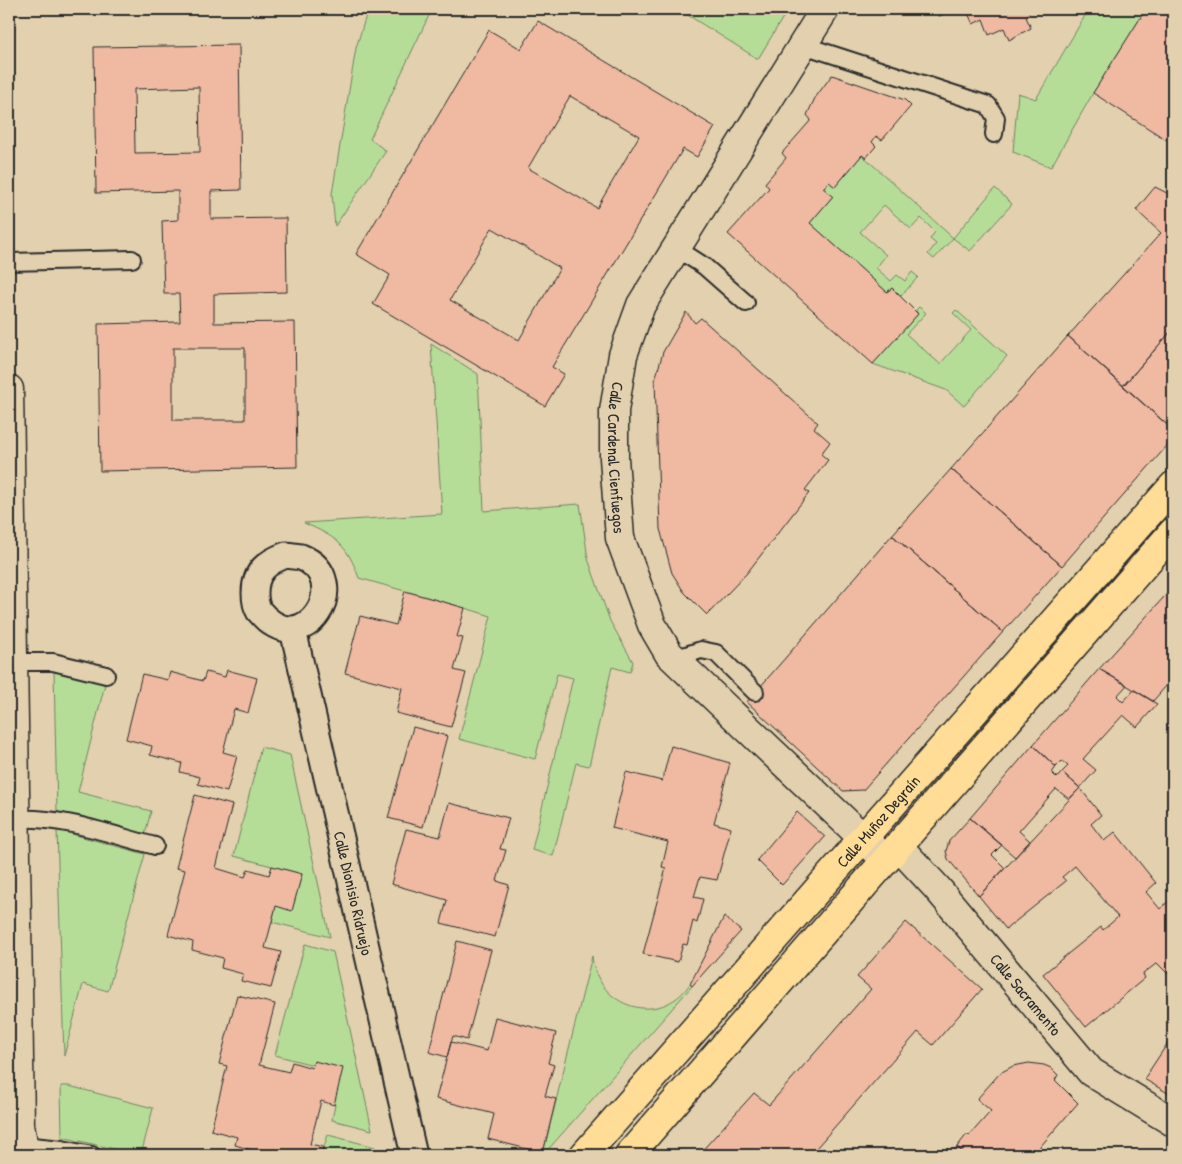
<svg xmlns="http://www.w3.org/2000/svg" width="1182" height="1164" viewBox="0 0 1182 1164" font-family="'Patrick Hand',sans-serif">
  <style>
    .green { fill: #b6dd98; stroke: #708462 }
    .building { fill: #efb9a2; stroke: #2b2b2b; fill-rule: evenodd }
    .lines { fill: none; stroke-linecap: round; stroke-linejoin: round }
    .service-casing { stroke: #2b2b2b; stroke-width: 20 }
    .pedestrian-casing { stroke: #2b2b2b; stroke-width: 29 }
    .minor-casing { stroke: #2b2b2b; stroke-width: 31 }
    .trunk-casing { stroke: #2b2b2b; stroke-width: 31 }
    .service { stroke: #e2d0ae; stroke-width: 16 }
    .pedestrian { stroke: #e2d0ae; stroke-width: 25 }
    .minor { stroke: #e2d0ae; stroke-width: 28 }
    .trunk { stroke: #ffdd96; stroke-width: 28 }
    .labels { text-anchor: middle; dominant-baseline: central; stroke-width: 5; stroke-linejoin: round; paint-order: stroke }
    .street-label { font-size: 16px; fill: #2b2b2b; stroke: #e2d0ae }
  </style>
  <rect width="100%" height="100%" fill="#e2d0ae"/>
  <filter id="ink" filterUnits="userSpaceOnUse"><feTurbulence type="fractalNoise" baseFrequency=".02" numOctaves="2"/><feDisplacementMap in="SourceGraphic" scale="10" xChannelSelector="R" yChannelSelector="G"/><feConvolveMatrix kernelMatrix="1 2 1 2 8 2 1 2 1" color-interpolation-filters="sRGB"/></filter>
  <g filter="url(#ink)">
    <path class="green" d="M368 9H432L370 139 386 151 335 226 332 194 356 48Z
      M678 9H788L758 59Z
      M1089 9H1146L1093 93 1051 167 1013 152 1018 93 1036 99Z
      M862 155 953 238 995 188 1012 204 970 251 953 238 934 259 928 254 936 244 930 239 935 232 921 218 911 229 884 205 860 232 886 255 876 268 891 281 897 275 905 281 912 272 918 277 901 296 892 288 887 292 810 223 833 196 823 188 829 182 835 187Z
      M919 307 926 313 906 334 940 364 971 330 953 313 956 310 1007 356 964 406 946 390 873 364 918 314 916 310Z
      M431 344 478 374 484 511 580 504 588 559 610 621 633 662 630 672 612 667 589 766 576 763 553 856 532 850 573 678 557 674 535 759 459 739 491 616 465 608 359 578C347 544 336 537 304 523L442 514Z
      M54 670 105 684 78 792 151 811 145 834 57 812Z
      M261 747 290 755 330 937 272 922 276 906 292 910 302 874 234 856Z
      M57 830 145 854 108 991 83 984 64 1056Z
      M305 944 333 952 372 1130 332 1120 335 1105 313 1065 275 1055Z
      M592 956C597 1008 660 1028 690 984L692 986 545 1153H543Z
      M61 1086H69L153 1108 141 1155 62 1137Z
      M328 1135 375 1147 377 1155H321Z"/>
    <path class="building" d="M936 9H957L939 16Z
      M966 9H1032L1026 17 1031 28 1009 40 1004 28 989 35 983 19 973 24Z
      M1146 9H1173V144L1093 93Z
      M538 21 715 127 697 157 683 149 552 367 564 374 545 406 373 304 390 275 356 254 489 30 521 49ZM570 96 639 136 597 208 528 168ZM492 228 560 268 519 340 450 300Z
      M239 45 241 190 211 191V219L286 218 287 292 214 294V323L295 322 297 467 100 471 98 324 180 322 179 294H164L162 221 178 220V191L96 193 94 47ZM199 87 200 152 135 153 134 89ZM173 348H245V420H173Z
      M832 75 905 100 911 106 882 140 876 136 872 142 876 146 866 158 862 155 835 187 829 182 823 188 833 196 810 223 887 292 892 288 918 314 873 364 728 234 769 188 765 183 786 158 782 153 811 120 807 115 815 98Z
      M1155 187 1173 196V329L1123 386 1068 336 1161 233 1136 210Z
      M686 312 695 323 701 318 818 423 814 428 830 442 821 454 828 460 805 490 809 493 747 573 707 615 684 592 672 573 660 529 655 380 663 352Z
      M1173 329V430L1123 386Z
      M1068 336 1173 430V439L1062 566 951 469Z
      M951 469 1062 566 1003 632 892 535Z
      M892 535 1003 632 863 790 843 791 747 702Z
      M1173 587V678L1153 701 1099 669Z
      M405 591 465 608 457 637 463 638 454 670 466 673 451 727 396 713 402 688 345 673 360 616 396 625Z
      M1099 669 1127 685 1117 696 1123 702 1134 690 1157 704 1137 727 1123 715 1083 759 1096 770 1080 788 1062 772 1068 766 1062 761 1056 767 1033 745Z
      M227 670 257 678 248 713 234 709 223 752 237 756 227 792 198 784 200 777 180 772 182 763 150 755 152 746 126 739 142 674 168 680 170 672 203 681 206 672 225 677Z
      M413 727 447 736 423 827 388 818Z
      M1033 745 1056 767 1052 773 1057 778 1062 772 1080 788 1069 799 1056 789 1019 831 1030 841 1015 857 970 818Z
      M671 746 730 763 714 823 731 828 717 880 700 877 694 897 703 899 697 923 693 921 687 945 683 944 678 962 643 954 666 868 662 867 668 842 612 828 626 772 662 781Z
      M1080 788 1101 815 1091 824 1104 841 1115 832 1156 883 1146 892 1160 909 1170 900 1173 904V979L1157 963 1143 974 1145 978 1086 1027 1043 974 1101 927 1103 930 1118 917 1075 866 1062 877 1066 881 1006 929 979 896Z
      M195 795 232 805 216 868 245 877 248 869 269 875 272 866 302 874 292 911 276 906 265 948 281 952 271 988 241 981 243 974 221 968 223 958 192 950 193 942 168 935 185 870 176 868Z
      M449 803 509 818 500 849 506 850 497 881 509 885 495 937 441 923 447 900 391 884 406 829 440 837Z
      M797 812 825 837 782 885 757 860Z
      M970 818 1002 845 992 855 1005 868 979 896 948 859 946 851 949 841Z
      M724 917 741 931 692 986 690 984Z
      M906 922 982 989 933 1045 918 1032 810 1155H698L754 1093 769 1105 871 989 857 977Z
      M457 941 491 950 467 1040 453 1036 447 1057 429 1052Z
      M237 995 275 1004 259 1065 289 1072 292 1062 312 1068 314 1061 343 1068 334 1105 321 1101 310 1144 323 1147 321 1155H268L235 1145 237 1137 211 1130 227 1066 219 1064Z
      M495 1017 556 1033 548 1063 554 1065 545 1096 556 1099 543 1153 488 1139 494 1114 436 1099 451 1042 487 1051Z
      M1173 1035V1096L1144 1079Z
      M1029 1063 1044 1065 1051 1068 1058 1075 1055 1080 1078 1103 1033 1155H966L957 1147 967 1134 969 1136 991 1111 977 1099 1000 1073 1013 1066Z
      M957 1147 966 1155H949Z"/>
    <g class="lines">
      <defs>
        <path id="service" d="M803 45 988 105 996 118 994 134
          M676 248 704 266 746 303
          M9 262 132 259
          M674 659 701 650 716 653 755 692
          M12 662H53L106 675
          M15 819C62 816 109 834 155 846
          M23 1145 62 1149 92 1155"/>
        <g id="pedestrian">
          <path d="M286 555C291 556 297 556 301 557 356 579 304 666 259 611 256 606 255 598 255 593 255 571 267 562 286 555Z"/>
          <path id="s1" d="M293 630 414 1155"/>
        </g>
        <g id="minor">
          <path id="s2" d="M825 9 641 305 623 355 614 411V458L620 538 652 625 669 654 886 860"/>
          <path d="M9 389 20 1125 25 1155"/>
          <path id="s3" d="M898 846 937 888 1091 1072 1173 1122"/>
        </g>
        <g id="trunk">
          <path id="s4" d="M584 1155 1173 486"/>
          <path d="M629 1155 898 846 1173 532"/>
        </g>
      </defs>
      <use href="#service" class="service-casing"/>
      <use href="#pedestrian" class="pedestrian-casing"/>
      <use href="#minor" class="minor-casing"/>
      <use href="#trunk" class="trunk-casing"/>
      <use href="#service" class="service"/>
      <use href="#pedestrian" class="pedestrian"/>
      <use href="#minor" class="minor"/>
      <use href="#trunk" class="trunk"/>
    </g>
  </g>
  <g class="labels">
    <g class="street-label">
      <text stroke="none"><textPath href="#s2" startOffset="505">Calle Cardenal Cienfuegos</textPath></text>
      <text stroke="none"><textPath href="#s4" startOffset="445">Calle Muñoz Degraín</textPath></text>
      <text stroke="none"><textPath href="#s1" startOffset="270">Calle Dionisio Ridruejo</textPath></text>
      <text stroke="none"><textPath href="#s3" startOffset="196">Calle Sacramento</textPath></text>
    </g>
  </g>
  <rect width="1182" height="1164" fill="none" stroke="#e2d0ae" stroke-width="30"/>
  <rect x="15" y="15" width="1152" height="1134" fill="none" stroke="#2b2b2b" stroke-width="2" filter="url(#ink)"/>
</svg>
